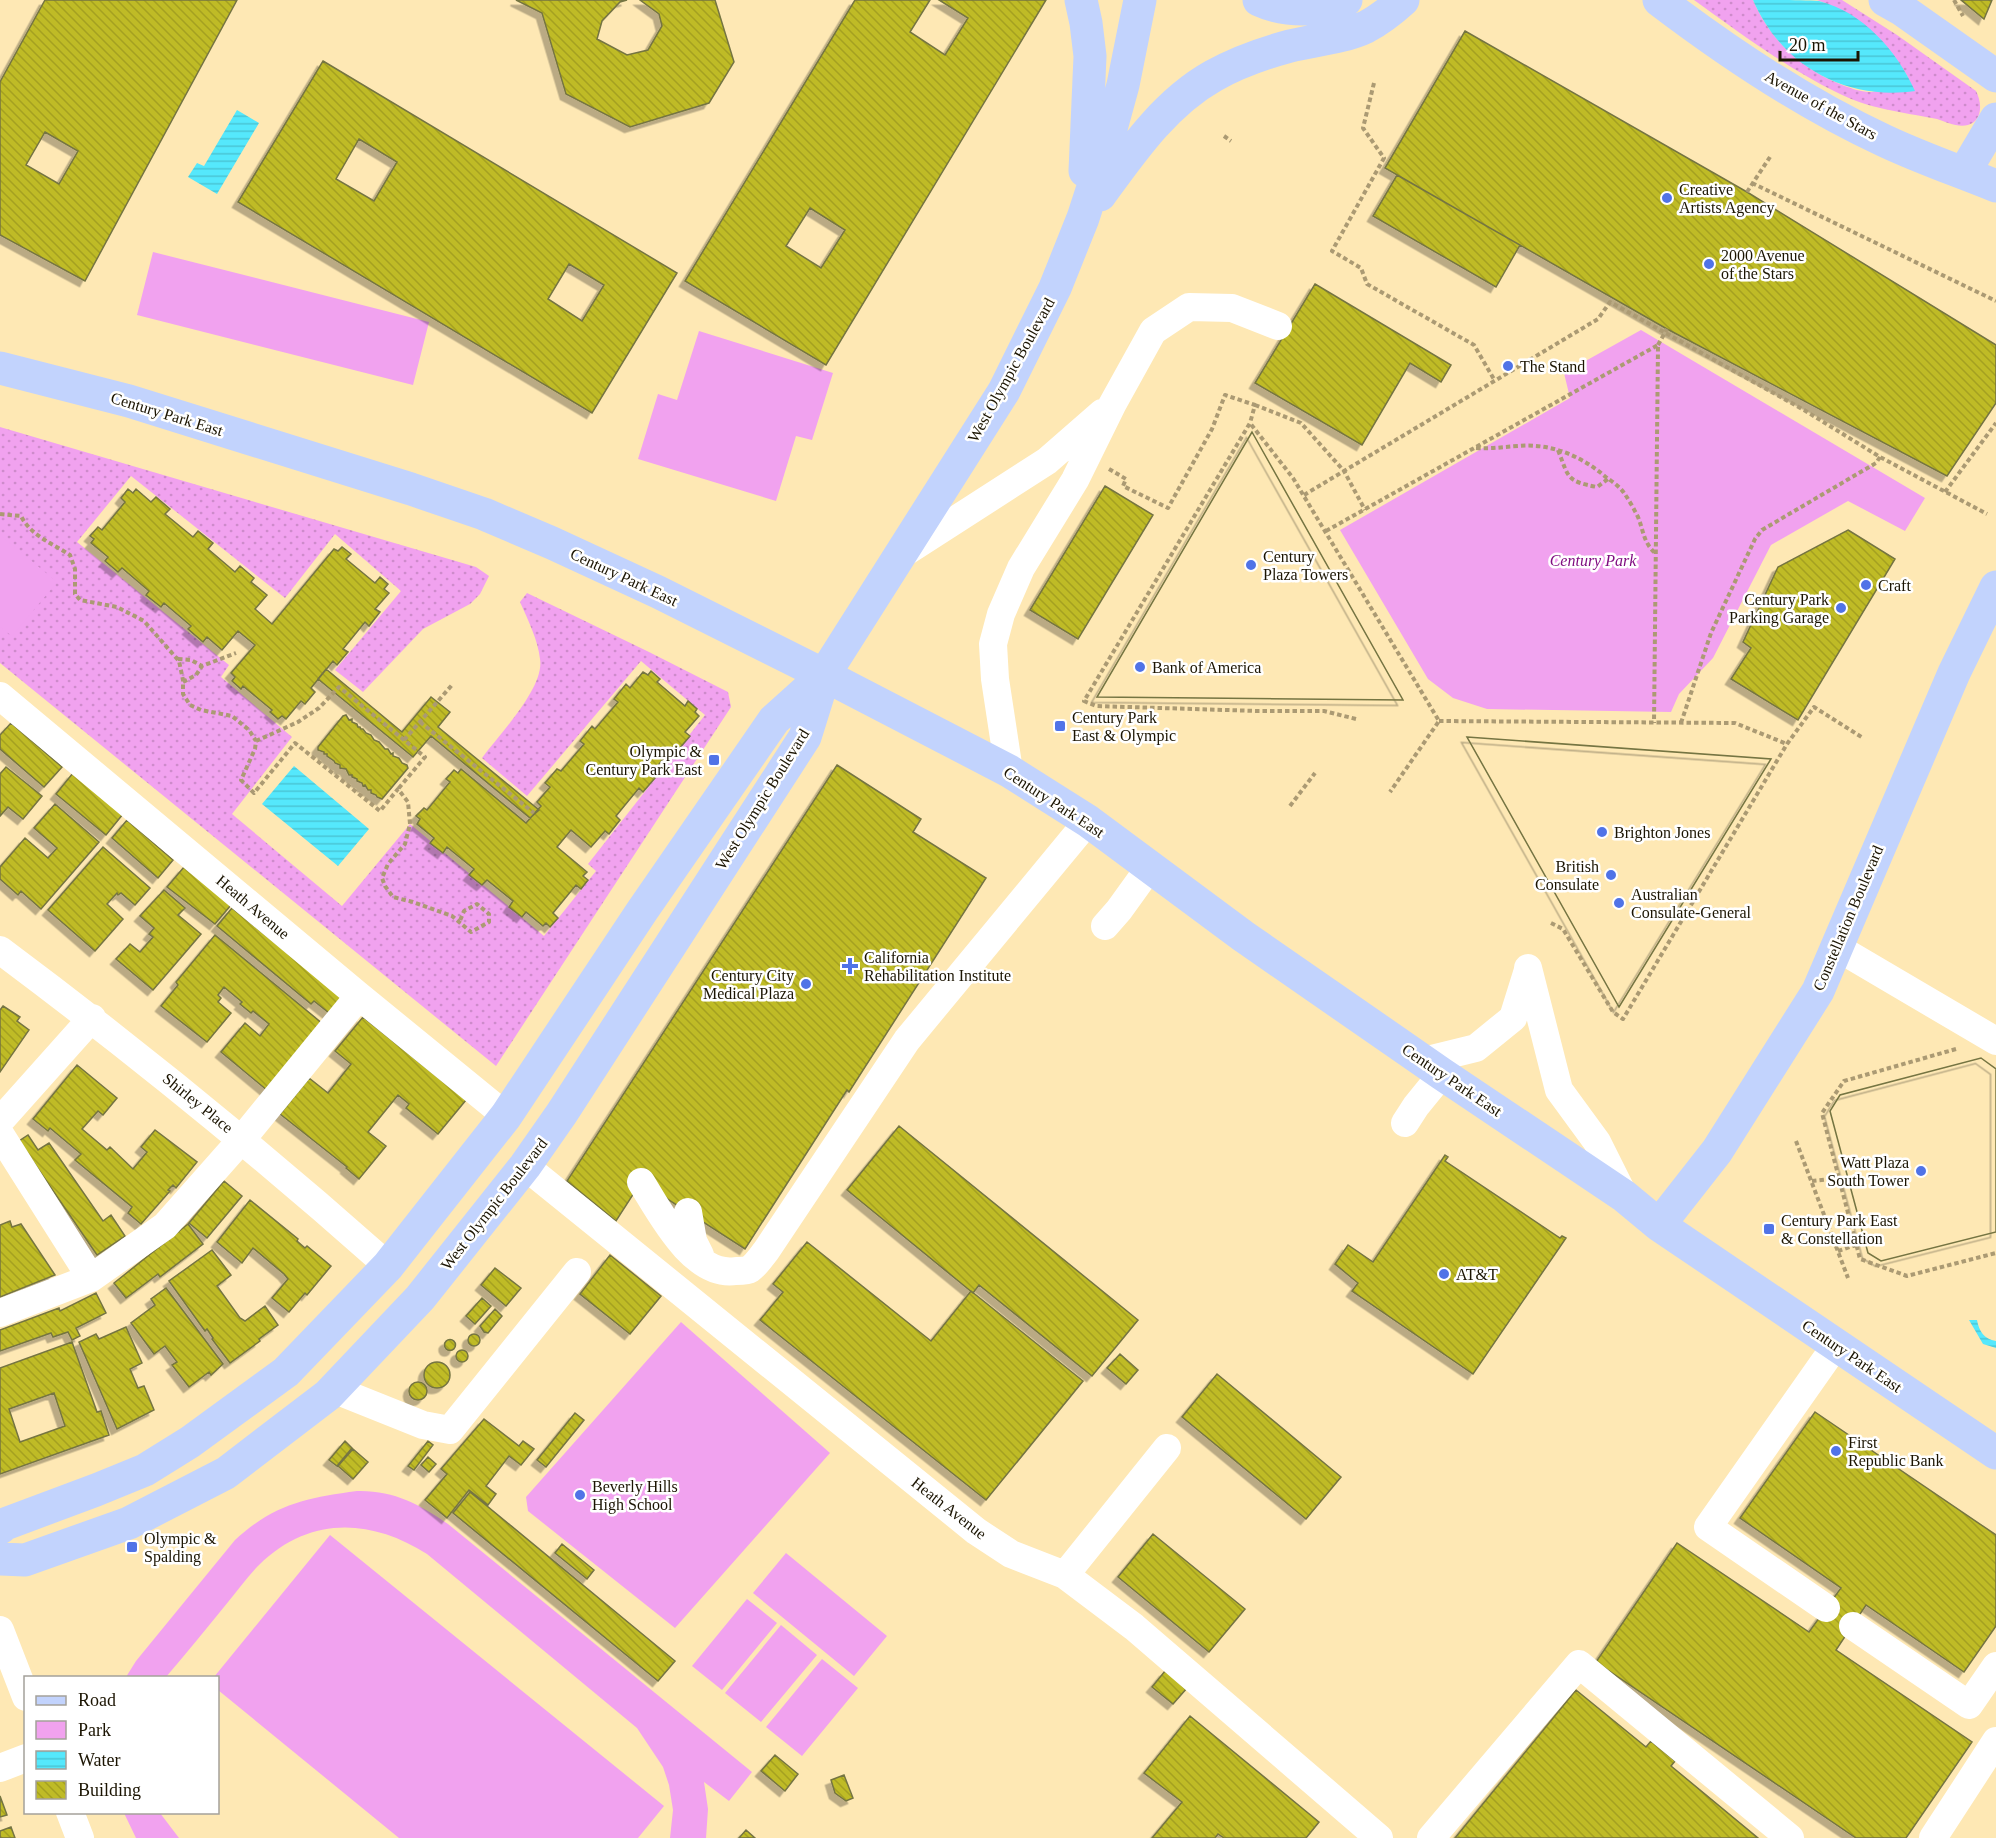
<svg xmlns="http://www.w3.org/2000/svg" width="1996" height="1838" viewBox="0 0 1996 1838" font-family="Georgia,serif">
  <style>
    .grass { fill: url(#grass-dots) }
    .park { fill: #f1a2ef }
    .water { fill: url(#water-rules) }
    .building { fill: url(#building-back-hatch); stroke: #757442; stroke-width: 1.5; fill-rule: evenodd; filter: url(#shadow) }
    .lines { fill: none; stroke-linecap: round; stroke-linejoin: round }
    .path { stroke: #ab9a73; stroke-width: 4; stroke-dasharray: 4.5 3; stroke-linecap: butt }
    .minor { stroke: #fff; stroke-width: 28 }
    .major { stroke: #c2d3fd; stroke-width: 33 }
    .poi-dot { fill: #5073e7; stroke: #fff; stroke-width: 2 }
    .labels { text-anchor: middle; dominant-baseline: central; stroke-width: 5; stroke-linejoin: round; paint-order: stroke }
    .street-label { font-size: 16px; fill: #1b1402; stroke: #fff }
    .poi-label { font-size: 16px; fill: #1b1402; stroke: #fff; text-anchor: start }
    .park-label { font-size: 16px; font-style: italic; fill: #800e81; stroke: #fff }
  </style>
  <defs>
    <pattern id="grass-dots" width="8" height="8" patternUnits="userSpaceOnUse" patternTransform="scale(1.5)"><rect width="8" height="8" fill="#f1a2ef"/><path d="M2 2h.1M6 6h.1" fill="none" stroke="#ce8bcb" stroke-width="1.8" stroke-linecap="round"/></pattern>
    <pattern id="water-rules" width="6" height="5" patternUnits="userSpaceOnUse" patternTransform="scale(1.5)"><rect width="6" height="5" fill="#55e8fc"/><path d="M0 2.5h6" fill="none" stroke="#49c6d6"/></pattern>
    <pattern id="building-back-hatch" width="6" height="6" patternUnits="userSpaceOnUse" patternTransform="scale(1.5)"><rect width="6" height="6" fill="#bfbb26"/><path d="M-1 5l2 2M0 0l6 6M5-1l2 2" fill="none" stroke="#a4a020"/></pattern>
    <filter id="shadow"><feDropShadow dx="-5.5" dy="5.5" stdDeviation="0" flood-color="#0004"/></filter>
  </defs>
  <rect width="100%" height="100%" fill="#fee8b4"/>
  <path class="grass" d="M1694 0H1753C1770 40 1802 69 1842 85 1850 88 1861 92 1869 92 1878 93 1899 81 1908 77 1885 38 1860 16 1817 0H1842L1897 35 1976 91C1982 102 1983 121 1968 125 1958 128 1946 122 1937 119 1901 112 1869 109 1836 92 1788 69 1737 31 1694 0Z
    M0 427 476 567 489 576 480 594 470 604 423 629 363 692 335 670 401 591 335 534 285 598 131 476 77 542 229 665 221 677 292 737 232 814 342 906 410 824 544 936 596 871 588 864 705 715 641 661 527 796 482 758C499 735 545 687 540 659 538 640 528 620 520 602L527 593 649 652 728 692 731 707 496 1066 0 663Z"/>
  <path class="park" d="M153 252 429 322 413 385 137 315Z
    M1641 330 1925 498 1905 531 1848 501 1771 545 1713 658 1679 694 1671 712 1487 709 1453 698 1428 679 1340 530 1570 398 1564 373Z
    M699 331 833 373 812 440 796 436 776 501 638 459 658 394 677 400Z
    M0 535 57 582 12 636 0 627Z
    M681 1322 830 1453 675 1628 528 1511 526 1497Z
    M357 1491C393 1490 419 1504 448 1524L752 1772 729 1801 704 1782 708 1809 706 1838H670L673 1810 669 1785 663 1767 637 1728 427 1554C370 1518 309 1516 259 1565 247 1577 236 1593 224 1607 205 1630 186 1654 166 1677H126L136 1661 235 1540C274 1504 306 1498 357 1491Z
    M330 1535 664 1806 638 1838H399L218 1690V1678L214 1677Z
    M786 1553 887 1636 854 1676 753 1593Z
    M747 1599 777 1623 722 1690 692 1666Z
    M781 1625 817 1655 761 1722 725 1693Z
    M822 1659 858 1688 802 1756 766 1727Z
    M124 1813H160L179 1838H136Z"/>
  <path class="water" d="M1753 0C1770 0 1804 0 1819 1 1863 12 1897 51 1915 91 1845 101 1781 65 1753 0Z
    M237 110 259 123 217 194 188 177 197 163 204 166Z
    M294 766 369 829 338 866 262 804Z
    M1969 1320H1977C1979 1331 1984 1339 1996 1341V1348L1983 1344Z"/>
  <path class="building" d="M45 0H237L85 281 0 235V82ZM45 132 78 151 59 184 26 165Z
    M516 0H627L620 2 602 21 597 39 627 55 648 50 662 26 659 14 640 0H715L734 62 709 103 630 127 566 94 542 13Z
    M855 0H930L910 32 945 55 968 18 939 0H1046L826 365 685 281ZM810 208 845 230 821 268 786 246Z
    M1961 0H1992L1984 19Z
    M1465 31 1747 192 1996 345V403L1947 476 1667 329 1385 168Z
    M323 61 677 273 592 413 238 202ZM359 139 397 162 374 201 336 179ZM569 264 604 285 582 321 548 299Z
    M1397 175 1520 245 1496 287 1373 216Z
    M1315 284 1451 365 1441 382 1410 363 1362 445 1255 383Z
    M1252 432 1403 700 1097 697Z
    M1252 432 1403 700 1097 697Z
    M1105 486 1153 515 1078 639 1030 610Z
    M128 489 133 493 136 489 151 502 156 497 170 509 165 514 193 537 198 531 213 543 208 549 235 572 240 566 254 578 251 582 267 595 255 609 272 624 334 549 338 551 342 547 351 554 346 559 375 583 380 577 388 584 384 589 389 593 375 609 380 612 369 626 365 622 343 649 348 652 337 665 333 661 311 688 315 692 305 704 301 701 286 719 282 716 278 719 270 712 272 710 243 686 241 689 232 681 235 677 231 673 255 645 238 631 222 650 207 637 203 642 188 629 191 626 164 603 161 607 146 595 149 591 122 568 118 572 105 561 108 557 91 543 94 539 90 536 98 527 102 530 125 502 121 498Z
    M1848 530 1895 559 1798 720 1731 679 1751 648 1743 642 1778 567Z
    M326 669 402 732 431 697 450 712 438 727 539 810 530 818 431 736 413 757 318 679Z
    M651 671 660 679 657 682 685 706 688 701 697 709 695 712 699 716 685 732 690 736 678 750 673 747 651 774 655 778 643 792 639 788 616 816 620 820 609 834 605 831 591 847 571 830 557 847 587 872 583 876 588 880 581 889 576 885 553 913 558 918 550 927 546 923 543 926 526 912 522 917 509 907 513 901 487 880 482 885 469 875 474 869 447 847 443 853 430 843 434 838 417 824 420 819 416 816 424 808 427 810 450 782 446 779 454 770 458 773 461 769 526 823 541 806 537 802 550 787 545 783 557 769 561 771 584 744 580 741 592 726 595 729 618 702 614 699 626 684 630 688 643 672 648 675Z
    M346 715 349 720 352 719V722L357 724 358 727H360L361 729H363L366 733 371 735 374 740 379 742 385 749H388L391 754 393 753V756L399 758 402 763 407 765 408 768 382 799 377 797 376 795 371 793V790H368L365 785 363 786 362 783 357 781V779L352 777V775H349L346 769 340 768V765L335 763 334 761 327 756V754H324V752L318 750V747L343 716Z
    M11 723 62 767 44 787 0 749V735Z
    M1467 737 1771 759 1619 1007Z
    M1467 737 1771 759 1619 1007Z
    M837 765 921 819 913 832 986 878 849 1092 847 1090 745 1249 641 1182 616 1221 567 1181Z
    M6 767 42 796 23 819 8 807 0 816V774Z
    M73 773 123 814 106 835 56 794Z
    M55 804 99 842 41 909 21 891 18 895 0 879V867L25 838 48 858 57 848 34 828Z
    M127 820 173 860 158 878 112 838Z
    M103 847 150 888 135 905 121 893 118 895 117 893 107 904 123 919 95 951 48 910Z
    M184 867 231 905 215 924 167 887Z
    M164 890 185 908 178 915 201 934 153 990 116 959 130 944 140 952 153 937 149 934 154 928 140 916Z
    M232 908 342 997 329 1013 314 1001 311 1004 217 926Z
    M215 935 323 1024 268 1091 221 1052 245 1023 260 1036 269 1024 253 1011 251 1013 240 1004 242 1002 224 987 218 995 221 998 218 1002 231 1013 207 1042 161 1006 178 985 176 982Z
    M3 1006 20 1017 17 1021 29 1030 0 1072V1010Z
    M363 1017 466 1100 438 1134 406 1108 409 1104 398 1095 368 1132 386 1146 359 1179 346 1168 347 1167 280 1114 309 1078 328 1093 351 1064 335 1051Z
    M1981 1058 1996 1069V1232L1881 1261 1868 1253 1830 1111 1840 1095Z
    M1981 1058 1996 1069V1232L1881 1261 1868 1253 1830 1111 1840 1095Z
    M77 1065 117 1098 103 1115 98 1111 82 1129 107 1150 110 1147 133 1169 147 1152 141 1147 155 1130 197 1162 176 1188 173 1185 168 1190 170 1191 141 1224 128 1213 132 1207 75 1160 81 1154 50 1128 48 1131 33 1119Z
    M899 1126 1138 1320 1092 1376 979 1285 973 1293 847 1190Z
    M28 1135 38 1150 49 1143 103 1221 111 1215 125 1236 97 1255 19 1141Z
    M1445 1155 1448 1157 1445 1161 1560 1238 1562 1236 1566 1238 1473 1374 1352 1291 1358 1283 1335 1264 1348 1245 1373 1262Z
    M224 1181 242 1196 207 1238 189 1223Z
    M250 1200 298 1239 297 1241 305 1248 307 1246 331 1266 307 1295 305 1293 289 1312 272 1298 288 1279 284 1274 253 1248 242 1263 217 1242Z
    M10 1221 12 1227 21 1224 55 1275 0 1297V1225Z
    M188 1224 203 1244 160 1277 158 1274 126 1298 114 1283Z
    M807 1242 931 1341 971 1291 1083 1381 986 1500 760 1320 783 1292 773 1284Z
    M212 1250 231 1275 217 1286 240 1318 245 1321 265 1306 278 1325 259 1339 260 1341 230 1363 212 1339 213 1338 207 1329 205 1331 169 1281Z
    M610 1255 661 1296 630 1334 580 1294Z
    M495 1268 521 1288 506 1306 481 1285Z
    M166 1288 223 1364 211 1375 209 1372 189 1387 172 1365 177 1362 165 1346 154 1354 131 1323 155 1305 151 1299Z
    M96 1293 106 1313 76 1328 80 1336 72 1340 68 1332 53 1337 51 1333 0 1351V1330L59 1308 60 1311Z
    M482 1298 491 1306 475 1324 466 1316Z
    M495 1309 502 1316 488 1333 484 1332 480 1326Z
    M126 1327 142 1363 130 1369 138 1388 144 1386 154 1410 117 1429 79 1342 96 1334 99 1339Z
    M468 1340a6 6 0 1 1 12 0a6 6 0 1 1-12 0Z
    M444.5 1345a5.5 5.5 0 1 1 11 0a5.5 5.5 0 1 1-11 0Z
    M72 1342 97 1412 101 1411 109 1435 0 1474V1368ZM54 1393 65 1426 20 1442 9 1409Z
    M456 1356a6 6 0 1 1 12 0a6 6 0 1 1-12 0Z
    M1120 1354 1138 1370 1126 1384 1107 1368Z
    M424 1375a13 13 0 1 1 26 0a13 13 0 1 1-26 0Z
    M1217 1374 1341 1477 1306 1519 1182 1417Z
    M409 1391a9 9 0 1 1 18 0a9 9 0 1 1-18 0Z
    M1815 1412 1996 1535V1626L1964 1672 1866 1605 1836 1650 1972 1742 1906 1838H1856L1596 1662 1677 1543 1809 1632 1841 1588 1740 1518Z
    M575 1413 584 1420 546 1467 537 1460Z
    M484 1419 519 1446 523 1441 534 1449 521 1465 509 1456 486 1486 496 1494 488 1505 469 1490 447 1518 425 1500 447 1474 441 1469Z
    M345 1441 352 1448 337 1466 329 1460Z
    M428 1441 433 1445 414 1470 408 1466Z
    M353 1449 368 1462 353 1479 338 1466Z
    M428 1457 436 1464 429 1472 421 1465Z
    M470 1492 675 1661 658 1681 453 1513Z
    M1153 1534 1245 1609 1209 1652 1118 1577Z
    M562 1544 594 1570 587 1579 555 1553Z
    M1165 1671 1187 1688 1173 1704 1152 1687Z
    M1576 1690 1646 1747 1651 1741 1675 1761 1671 1766 1758 1838H1455Z
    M1190 1716 1319 1822 1306 1838H1224L1218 1834 1215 1838H1152L1182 1802 1144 1773Z
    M775 1755 798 1774 785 1791 761 1771Z
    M844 1775 853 1798 846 1801 835 1793 831 1780Z
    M0 1796 7 1815 0 1817Z
    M11 1827 15 1838H0V1831Z
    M746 1830 755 1838H739Z"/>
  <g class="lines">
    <path class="path" d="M1954 0 1963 16
      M1374 83 1363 128 1384 158 1332 251 1361 268 1367 284 1474 345 1495 381
      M1224 136 1231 141
      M1752 183 1996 301
      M1747 192 1770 157
      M1658 345 1667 329
      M1255 405 1301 423 1344 471 1598 319 1610 302 1804 410 1880 457 1987 514
      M1476 448C1492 449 1502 447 1518 446 1551 443 1582 456 1607 478 1613 482 1620 487 1624 493 1629 500 1634 509 1638 517 1644 532 1643 542 1656 554
      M1558 450C1569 478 1566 481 1597 487L1608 479
      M1109 469 1126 479 1123 486 1168 508 1212 429 1225 395 1255 405 1250 423
      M1945 492 1996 423
      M1304 495 1344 471 1365 510
      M0 514 21 516C30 535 53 544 70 555L75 569V594L80 600 117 607 144 621 179 661 183 680V694L190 705 201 710 232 716 249 730 256 741 255 749 241 780 254 793 295 743 380 811 398 789 408 802 410 824 405 844 388 864 382 878 385 886 393 897 413 902 452 916 471 932 489 922V914L477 904 464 911 459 923
      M1326 531 1658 345 1654 723
      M178 659 191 660 202 666
      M183 682 196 675 202 666 236 653
      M1356 719 1324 711H1258L1096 706 1084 701 1250 423 1293 478 1439 721 1390 792
      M1439 721 1735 723 1787 744
      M420 722 534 813
      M1681 723 1711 633 1755 539 1762 530 1876 463 1880 457
      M404 740 452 685
      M256 741 298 722 319 708 339 687 425 757 398 789
      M1290 806 1315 773
      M1551 923 1563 929 1613 1012 1623 1019 1787 744 1814 707 1863 738
      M1956 1049 1844 1081 1822 1113 1860 1259 1907 1276 1996 1253
      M1796 1141 1848 1278
      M1812 1181 1839 1178
      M1838 1251 1856 1245"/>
    <path class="minor" d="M901 555 1047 461 1102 413
      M0 696 359 996 506 1116
      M1009 771 995 679 993 644 1001 614 1021 568 1075 480 1112 405 1153 331 1189 307 1232 308 1278 326
      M1105 926 1119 910 1150 867
      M1838 948 1996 1041
      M0 950C134 1050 263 1155 388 1266
      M1528 968 1559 1090 1597 1142 1624 1196
      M1423 1061 1476 1048 1513 1018 1528 970
      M0 1121 92 1018
      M1405 1123 1416 1106 1442 1074
      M0 1134 91 1278
      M525 1166 976 1531 1011 1554 1065 1575 1134 1627 1379 1838
      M641 1182C660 1212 693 1278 736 1271 740 1271 747 1271 750 1269 756 1265 762 1256 766 1251L907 1040 1088 821
      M688 1212 693 1241 700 1255
      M0 1313 91 1278 165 1226 242 1139 359 996
      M333 1389 423 1425 450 1430 577 1272
      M1065 1575 1167 1448
      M1826 1608 1708 1527 1836 1345
      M1853 1626 1969 1705 1996 1666
      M0 1630 26 1697
      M0 1768 26 1758
      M70 1812 80 1838
      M1431 1838 1579 1664 1790 1838
      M1933 1838 1996 1741"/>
    <path class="major" d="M1081 0 1086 23 1090 56 1085 171
      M1259 0C1285 12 1321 12 1346 0
      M1659 0C1730 54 1805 104 1885 141 1921 158 1959 171 1996 186
      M1885 0 1901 9 1996 76
      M1964 173 1996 119
      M1100 195C1132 151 1165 103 1213 76 1236 63 1264 53 1290 46 1314 40 1343 38 1366 27 1379 20 1392 10 1403 0
      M0 368 129 401 411 489 484 514 552 543 658 592 824 675 1009 771 1088 821 1243 936 1442 1074 1624 1196 1659 1225 1996 1453
      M1659 1225 1717 1151 1818 991 1954 673 1996 587
      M0 1528 5 1524 96 1490 145 1470 190 1442 286 1372 388 1266 506 1116 642 911 774 720 824 675 1004 391 1055 288 1083 218 1106 147 1123 85 1140 0
      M0 1559 25 1560 129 1523 226 1473 328 1395 420 1298 525 1166 562 1113 805 737 824 676"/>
  </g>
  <g class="poi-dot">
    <circle cx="1667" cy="198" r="6"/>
    <circle cx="1709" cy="264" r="6"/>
    <circle cx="1508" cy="366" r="6"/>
    <circle cx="1251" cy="565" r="6"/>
    <circle cx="1866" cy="585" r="6"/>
    <circle cx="1841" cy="608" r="6"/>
    <circle cx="1140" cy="667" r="6"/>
    <rect x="1054" y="720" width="12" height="12" rx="3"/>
    <rect x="708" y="754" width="12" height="12" rx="3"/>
    <circle cx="1602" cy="832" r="6"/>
    <circle cx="1611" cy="875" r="6"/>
    <circle cx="1619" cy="903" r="6"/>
    <path d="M847 957h6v6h6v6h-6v6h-6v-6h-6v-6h6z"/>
    <circle cx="806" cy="984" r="6"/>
    <circle cx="1921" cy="1171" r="6"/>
    <rect x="1763" y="1223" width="12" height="12" rx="3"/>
    <circle cx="1444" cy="1274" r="6"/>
    <circle cx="1836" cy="1451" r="6"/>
    <circle cx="580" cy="1495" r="6"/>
    <rect x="126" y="1541" width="12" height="12" rx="3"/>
  </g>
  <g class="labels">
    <g class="street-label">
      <text transform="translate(1821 105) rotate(29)">Avenue of the Stars</text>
      <text transform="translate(1011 370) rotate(-61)">West Olympic Boulevard</text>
      <text transform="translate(167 414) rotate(17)">Century Park East</text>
      <text transform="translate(624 577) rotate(25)">Century Park East</text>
      <text transform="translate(762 799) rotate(-58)">West Olympic Boulevard</text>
      <text transform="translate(1054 802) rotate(33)">Century Park East</text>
      <text transform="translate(253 907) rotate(40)">Heath Avenue</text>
      <text transform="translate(1848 918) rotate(-67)">Constellation Boulevard</text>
      <text transform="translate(1452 1080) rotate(34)">Century Park East</text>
      <text transform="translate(198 1103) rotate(39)">Shirley Place</text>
      <text transform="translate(494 1204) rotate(-52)">West Olympic Boulevard</text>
      <text transform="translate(1852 1356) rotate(34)">Century Park East</text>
      <text transform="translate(949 1508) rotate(38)">Heath Avenue</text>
    </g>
    <g class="poi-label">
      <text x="1679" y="189">Creative<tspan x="1679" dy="18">Artists Agency</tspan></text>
      <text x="1721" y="255">2000 Avenue<tspan x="1721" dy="18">of the Stars</tspan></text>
      <text x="1520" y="366">The Stand</text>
      <text x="1263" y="556">Century<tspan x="1263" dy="18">Plaza Towers</tspan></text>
      <text x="1878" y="585">Craft</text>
      <text x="1829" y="599" text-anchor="end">Century Park<tspan x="1829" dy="18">Parking Garage</tspan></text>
      <text x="1152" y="667">Bank of America</text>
      <text x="1072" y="717">Century Park<tspan x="1072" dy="18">East &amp; Olympic</tspan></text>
      <text x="702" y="751" text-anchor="end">Olympic &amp;<tspan x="702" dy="18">Century Park East</tspan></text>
      <text x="1614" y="832">Brighton Jones</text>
      <text x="1599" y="866" text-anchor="end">British<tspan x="1599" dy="18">Consulate</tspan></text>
      <text x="1631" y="894">Australian<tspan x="1631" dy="18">Consulate-General</tspan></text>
      <text x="864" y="957">California<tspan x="864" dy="18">Rehabilitation Institute</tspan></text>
      <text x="794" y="975" text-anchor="end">Century City<tspan x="794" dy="18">Medical Plaza</tspan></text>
      <text x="1909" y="1162" text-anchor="end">Watt Plaza<tspan x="1909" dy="18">South Tower</tspan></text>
      <text x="1781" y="1220">Century Park East<tspan x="1781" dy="18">&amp; Constellation</tspan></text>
      <text x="1456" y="1274">AT&amp;T</text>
      <text x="1848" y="1442">First<tspan x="1848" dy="18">Republic Bank</tspan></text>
      <text x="592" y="1486">Beverly Hills<tspan x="592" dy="18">High School</tspan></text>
      <text x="144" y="1538">Olympic &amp;<tspan x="144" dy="18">Spalding</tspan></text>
    </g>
    <g class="park-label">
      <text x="1593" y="560">Century Park</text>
    </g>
  </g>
  <rect x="24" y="1676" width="195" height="138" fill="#ffffff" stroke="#a4a19a" stroke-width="1.5"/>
  <rect x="36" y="1696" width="30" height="9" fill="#c2d3fd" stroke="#a4a19a" stroke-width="1.5"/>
  <text x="78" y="1706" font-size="18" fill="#1b1402">Road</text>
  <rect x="36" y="1721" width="30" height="18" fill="#f1a2ef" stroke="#a4a19a" stroke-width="1.5"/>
  <text x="78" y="1736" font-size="18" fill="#1b1402">Park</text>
  <rect x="36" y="1751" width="30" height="18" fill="url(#water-rules)" stroke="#a4a19a" stroke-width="1.5"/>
  <text x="78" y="1766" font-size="18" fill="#1b1402">Water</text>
  <rect x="36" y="1781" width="30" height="18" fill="url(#building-back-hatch)" stroke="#a4a19a" stroke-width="1.5"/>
  <text x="78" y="1796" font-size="18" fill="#1b1402">Building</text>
  <path d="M1780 51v9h78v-9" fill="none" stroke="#1b1402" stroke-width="3"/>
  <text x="1789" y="51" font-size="18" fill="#1b1402" stroke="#ffffff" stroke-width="4.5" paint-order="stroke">20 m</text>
</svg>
